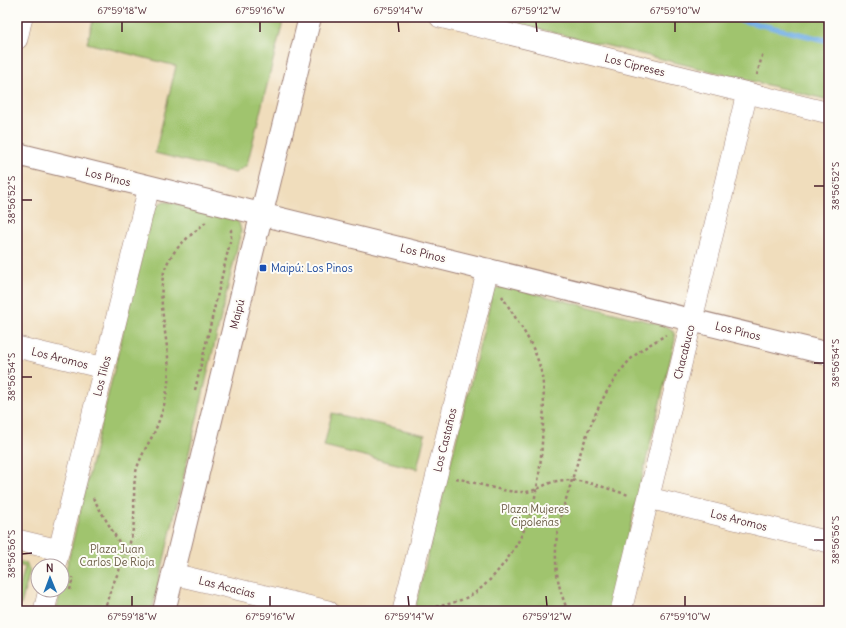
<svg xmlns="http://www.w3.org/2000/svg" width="846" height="628" viewBox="0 0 846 628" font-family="Delius,sans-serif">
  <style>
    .green { fill: #a0c46e; stroke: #75724c }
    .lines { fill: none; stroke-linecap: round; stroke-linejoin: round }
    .stream { stroke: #74b0e6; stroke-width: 5.5 }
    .minor-casing { stroke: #9d7e74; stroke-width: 22 }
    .tertiary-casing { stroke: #9d7e74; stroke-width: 24 }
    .path { stroke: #9d7e74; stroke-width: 2.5; stroke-dasharray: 3 3; stroke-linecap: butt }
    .minor { stroke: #fff; stroke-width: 21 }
    .tertiary { stroke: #fff; stroke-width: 22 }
    .ticks { fill: none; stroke: #4a1f2b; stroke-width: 1.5 }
    .transit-dot { fill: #1a4fb4; stroke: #fdfcf7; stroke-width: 1.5 }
    .labels { text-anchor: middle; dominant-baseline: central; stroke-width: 4; stroke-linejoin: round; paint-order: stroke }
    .street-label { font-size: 11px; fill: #4a1f2b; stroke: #fdfcf7 }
    .transit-label { font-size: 11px; fill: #164399; stroke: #fdfcf7; text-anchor: start }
    .park-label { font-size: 11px; fill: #685942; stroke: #fdfcf7 }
    .neatline { fill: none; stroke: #4a1f2b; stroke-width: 1.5 }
    .ticks-label { font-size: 10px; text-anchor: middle; fill: #4a1f2b }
  </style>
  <rect width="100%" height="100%" fill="#fdfcf7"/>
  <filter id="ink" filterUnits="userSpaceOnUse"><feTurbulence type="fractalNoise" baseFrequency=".025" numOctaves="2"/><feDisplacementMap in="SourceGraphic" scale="8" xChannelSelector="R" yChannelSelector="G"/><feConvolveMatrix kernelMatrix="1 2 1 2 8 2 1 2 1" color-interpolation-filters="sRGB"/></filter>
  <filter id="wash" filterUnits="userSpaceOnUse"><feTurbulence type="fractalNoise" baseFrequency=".012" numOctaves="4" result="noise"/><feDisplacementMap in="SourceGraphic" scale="16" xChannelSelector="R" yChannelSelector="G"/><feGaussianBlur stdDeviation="0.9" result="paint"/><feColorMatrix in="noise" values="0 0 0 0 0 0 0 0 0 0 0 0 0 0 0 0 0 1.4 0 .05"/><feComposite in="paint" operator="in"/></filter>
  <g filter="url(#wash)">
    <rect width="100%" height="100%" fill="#f0ddbc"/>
    <path class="green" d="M94 17H284L247 165 235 173 155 153 176 66 87 43Z
      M490 17H814L829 21V100Z
      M164 202H168L234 217 239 223 241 231 152 611H56L152 213 156 206Z
      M504 286 663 325C671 328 675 331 675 340L610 611H414L493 292 496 289Z
      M332 413 425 435 417 469 324 446Z
      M17 561 26 563 30 571 21 605 17 604V598L25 567 17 565Z"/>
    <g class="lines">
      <path class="stream" d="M728 17 829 41"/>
    </g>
  </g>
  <g filter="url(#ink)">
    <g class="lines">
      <defs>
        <path id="minor" d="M440 17 829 113
          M17 39 22 17
          M17 347 104 368
          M649 498 829 542
          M17 540 59 550
          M55 566 149 187
          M173 574 328 611
          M44 611 49 590
          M403 611 488 269
          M621 611 747 93"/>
        <path id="tertiary" d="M17 154 829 354
          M164 611 310 17"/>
      </defs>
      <use href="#minor" class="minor-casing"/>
      <use href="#tertiary" class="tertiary-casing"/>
      <path class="path" d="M757 75 763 52
        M195 390 231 238V230L229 228
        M456 478C477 483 501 492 522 492 535 493 545 483 557 481 581 477 607 489 629 495
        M93 498 126 554
        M70 590 73 577
        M424 609C441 606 458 603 473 594 484 587 493 577 501 567 532 529 539 490 542 443 543 419 546 395 541 371 535 344 516 320 502 296
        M105 611C109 584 127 561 132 534 137 513 131 489 137 468 141 456 148 444 154 433 160 419 165 405 167 390 174 352 155 308 164 272 170 250 190 236 206 222
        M568 611C559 591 555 571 556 549 556 529 563 508 569 490 582 446 598 393 631 359 641 349 654 342 666 335"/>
      <use href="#minor" class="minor"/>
      <use href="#tertiary" class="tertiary"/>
    </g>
  </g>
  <path class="ticks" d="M122 22V32M260 22V32M398 22 399 32M536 22 537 32M675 22V32M814 186H824M22 200H32M814 363H824M22 377H32M814 540H824M22 554 32 553M132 596V606M270 596V606M408 596 409 606M546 596 547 606M685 596V606"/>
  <rect class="transit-dot" x="259" y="264" width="8" height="8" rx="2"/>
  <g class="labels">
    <g class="street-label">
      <text transform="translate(635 65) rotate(14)">Los Cipreses</text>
      <text transform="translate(108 177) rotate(14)">Los Pinos</text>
      <text transform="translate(423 253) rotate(14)">Los Pinos</text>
      <text transform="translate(237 314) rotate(-76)">Maipú</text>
      <text transform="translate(738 331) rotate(14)">Los Pinos</text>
      <text transform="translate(684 352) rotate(-76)">Chacabuco</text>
      <text transform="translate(60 358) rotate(14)">Los Aromos</text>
      <text transform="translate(102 376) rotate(-76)">Los Tilos</text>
      <text transform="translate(445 440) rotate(-76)">Los Castaños</text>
      <text transform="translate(739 520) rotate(14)">Los Aromos</text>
      <text transform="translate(227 587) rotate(14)">Las Acacias</text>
    </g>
    <g class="transit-label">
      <text x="271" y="268">Maipú: Los Pinos</text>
    </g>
    <g class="park-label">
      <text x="535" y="509">Plaza Mujeres<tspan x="535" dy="13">Cipoleñas</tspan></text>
      <text x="117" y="549">Plaza Juan<tspan x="117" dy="13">Carlos De Rioja</tspan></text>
    </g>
  </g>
  <rect width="846" height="628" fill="none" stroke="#fdfcf7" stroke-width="44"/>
  <g transform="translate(50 578) rotate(359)"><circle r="19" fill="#fdfcf7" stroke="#b5a4a5"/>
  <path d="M0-3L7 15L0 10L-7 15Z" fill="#1f6fb2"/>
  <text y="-6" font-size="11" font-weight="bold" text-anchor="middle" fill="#4a1f2b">N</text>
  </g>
  <rect x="22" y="22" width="802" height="584" class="neatline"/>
  <g class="ticks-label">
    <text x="122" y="14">67°59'18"W</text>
    <text x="260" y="14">67°59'16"W</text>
    <text x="398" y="14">67°59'14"W</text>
    <text x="536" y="14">67°59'12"W</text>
    <text x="675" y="14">67°59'10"W</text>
    <text transform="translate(835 186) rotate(-90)" y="4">38°56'52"S</text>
    <text transform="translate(11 200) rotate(-90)" y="4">38°56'52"S</text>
    <text transform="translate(835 363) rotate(-90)" y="4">38°56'54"S</text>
    <text transform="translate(11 377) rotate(-90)" y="4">38°56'54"S</text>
    <text transform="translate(835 540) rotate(-90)" y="4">38°56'56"S</text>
    <text transform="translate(11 554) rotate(-90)" y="4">38°56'56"S</text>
    <text x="132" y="620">67°59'18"W</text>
    <text x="270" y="620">67°59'16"W</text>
    <text x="409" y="620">67°59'14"W</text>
    <text x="547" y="620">67°59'12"W</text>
    <text x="685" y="620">67°59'10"W</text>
  </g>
</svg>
